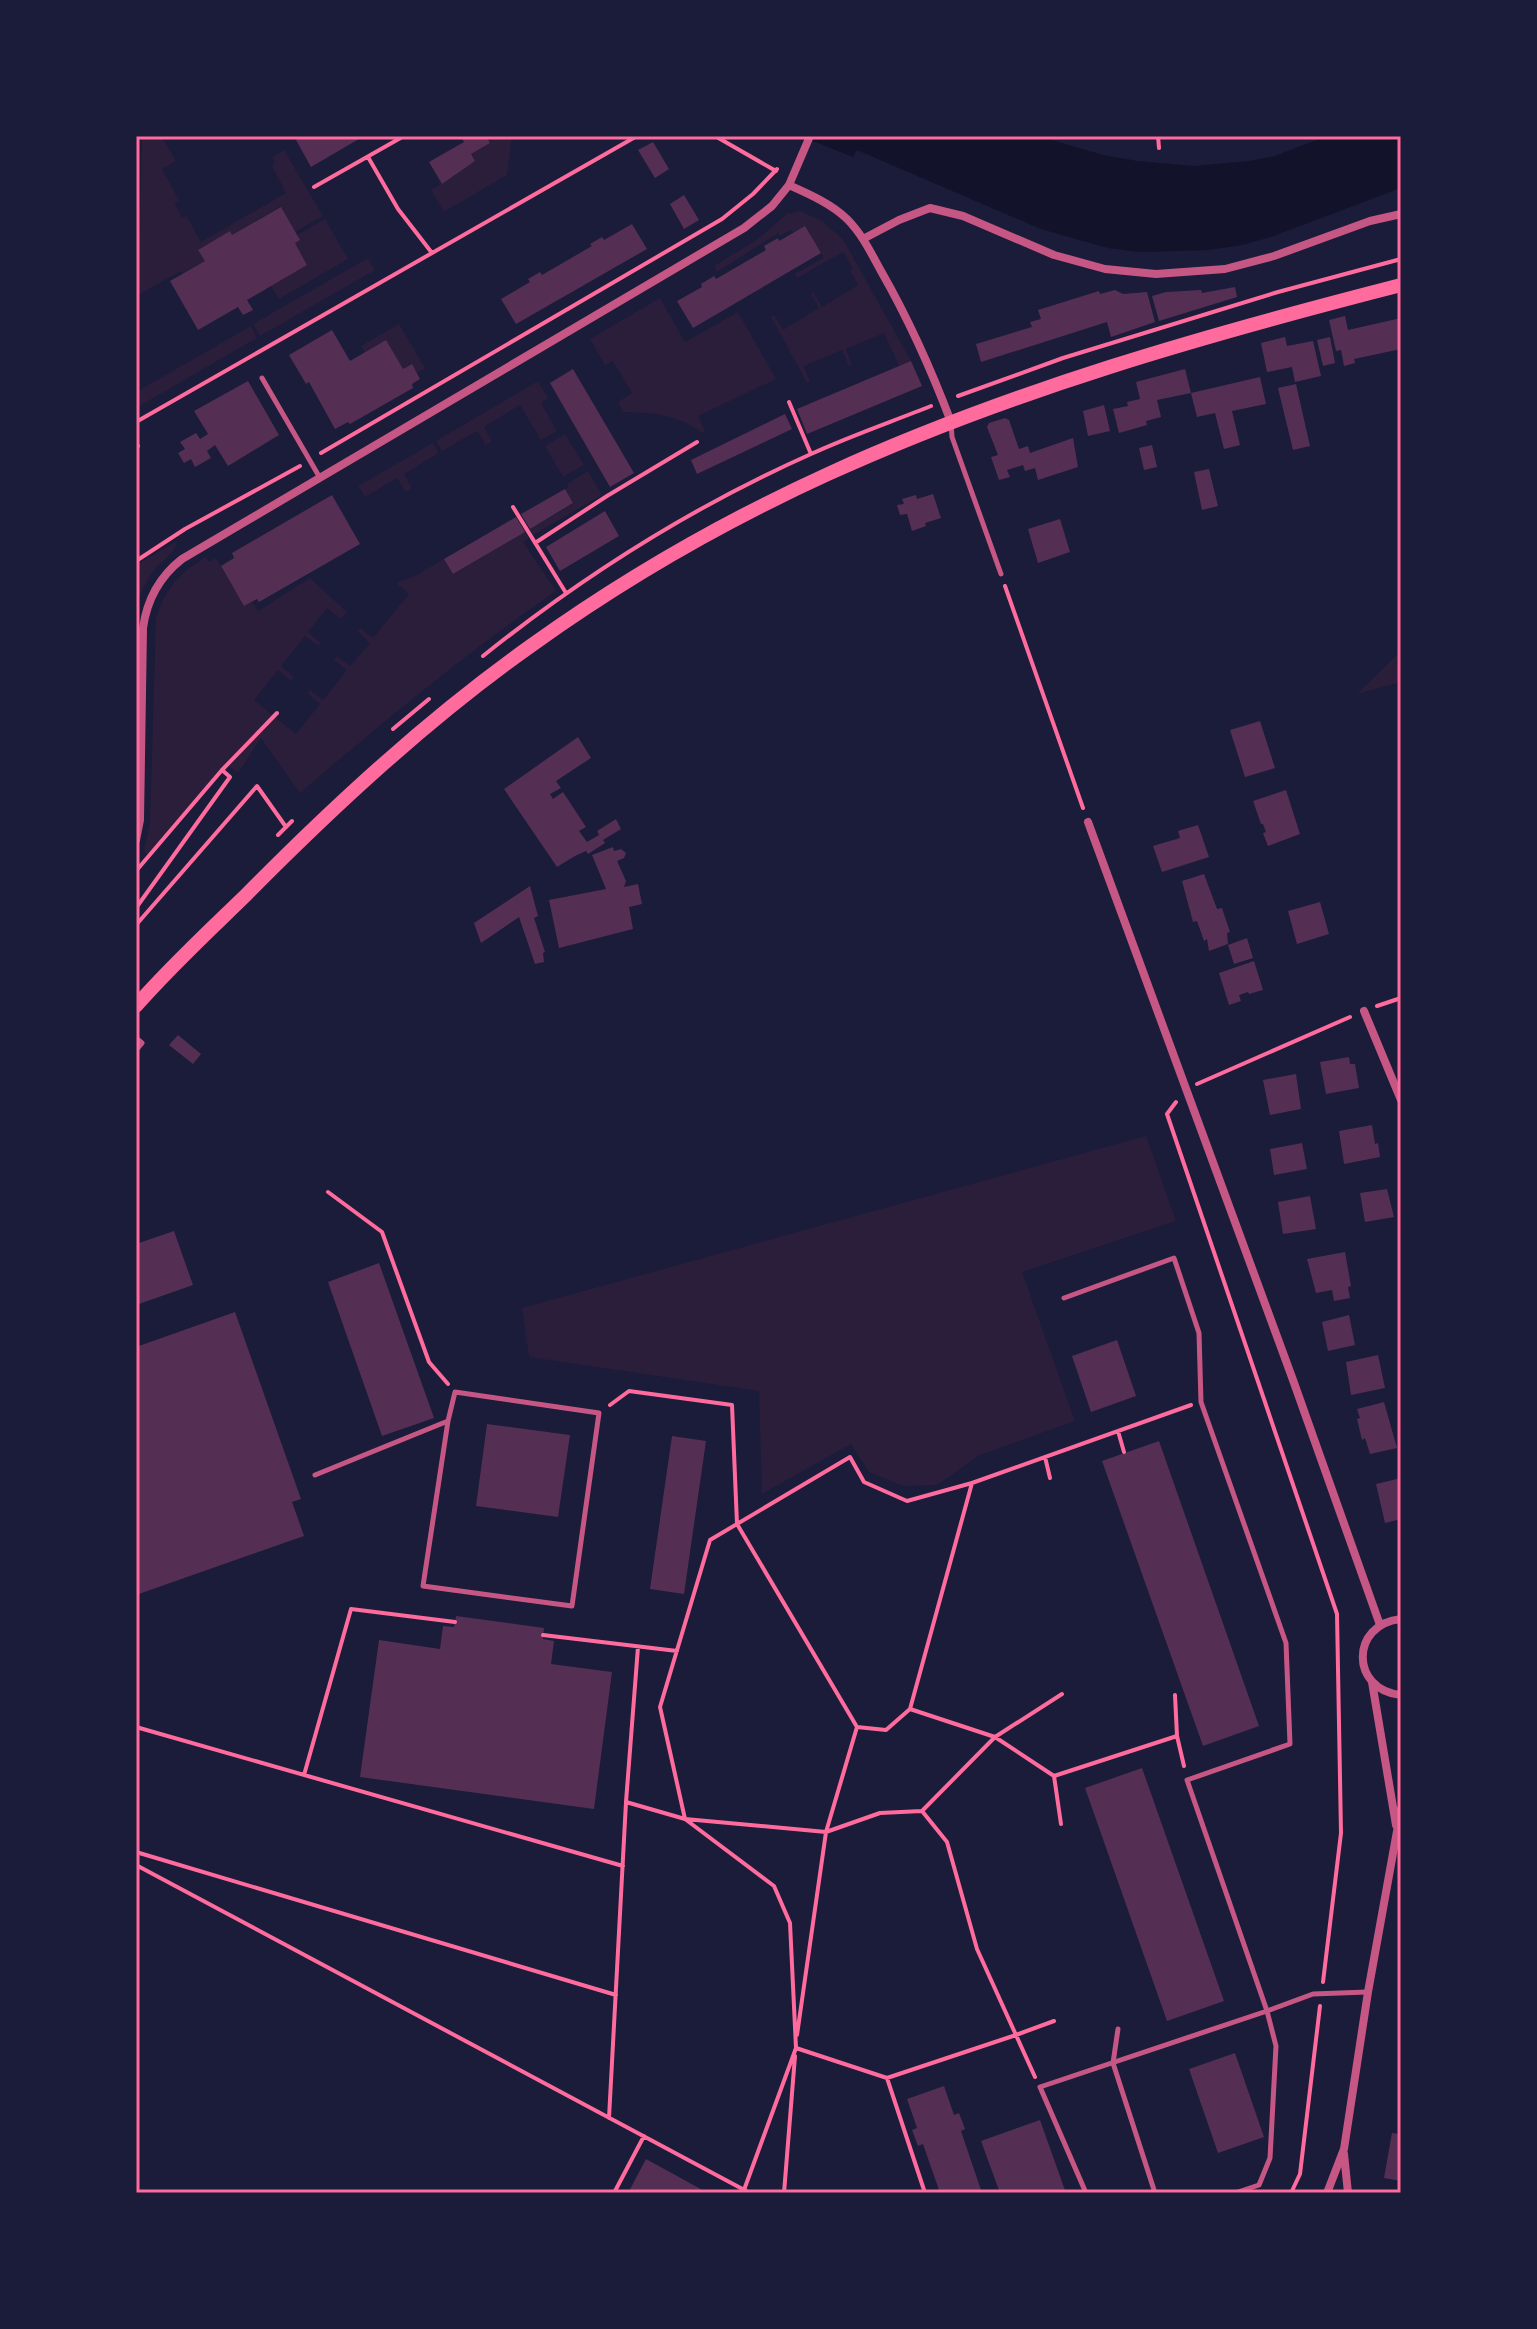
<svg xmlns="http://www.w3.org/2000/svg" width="1537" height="2329" viewBox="0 0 1537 2329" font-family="'DejaVu Sans',sans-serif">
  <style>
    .green { fill: #2a1e3b }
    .water { fill: #12122b }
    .building { fill: #542f53 }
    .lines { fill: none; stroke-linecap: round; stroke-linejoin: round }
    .path { stroke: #ff6b9d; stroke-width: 4 }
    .service { stroke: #c65784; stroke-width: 5 }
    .minor { stroke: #c65784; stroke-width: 8 }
    .secondary { stroke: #ff6b9d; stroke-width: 14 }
    .neatline { fill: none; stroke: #ff6b9d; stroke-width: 3 }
  </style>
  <rect width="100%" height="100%" fill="#1b1b3a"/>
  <path class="green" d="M142 136 166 137 163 139 176 161 162 169 179 200 175 204 182 217 187 216 201 242 286 193 272 166 275 163 272 157 284 150 323 216 295 232 280 207 232 235 230 232 199 249 205 261 183 273 181 271 138 295Z
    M486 136H512L507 175 444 212 431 190 456 175V172L475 161 471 154 490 143Z
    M800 211 822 221 843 239 911 361 899 366 884 333 846 349 852 365 849 366 842 350 804 366 810 382 807 383 771 317 774 315 783 330 819 308 811 294 813 292 822 307 858 285 850 271 853 269 843 252 797 278 795 274 823 258 821 252 790 230 780 236 778 233 717 272 714 266 758 239 787 214Z
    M325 219 348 259 279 299 271 286 307 265 295 243 297 235Z
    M368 258 375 270 260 336 253 324Z
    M660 298 685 342 738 312 776 379 698 416 705 431 703 433C674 414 657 413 623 412L618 402 632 393 613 361 605 365 590 339Z
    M399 324 425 368 417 373 411 364 403 369 365 352 361 346Z
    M251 326 257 338 136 408V392Z
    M538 381 548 398 541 403 557 431 541 440 520 405 484 427 492 441 486 445 477 431 442 451 436 441Z
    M565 434 584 465 563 477 545 446Z
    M433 443 439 453 404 474 412 488 406 492 397 478 365 497 358 486Z
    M588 471 602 495 533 535 530 529 573 504 565 489 568 487 567 484Z
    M525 532 529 538 523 542 556 591C466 653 383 722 300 793L261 738 238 773 226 764 147 854 144 851 150 822 156 618C165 589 180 572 206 557L209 562 216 558 244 606 252 601 258 611 310 578 347 612 341 619 327 608 308 632 321 643 318 646 305 636 281 666 294 677 291 681 278 670 254 700 296 734 320 704 307 693 310 690 323 700 347 670 334 660 337 656 350 666 370 643 357 631 360 628 373 638 409 594 396 583 415 576 444 559 454 574Z
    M177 541C175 554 162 560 154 570 146 581 140 593 136 605V565Z
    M1401 651V682L1357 694Z
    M1146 1136 1176 1221 1022 1272 1075 1421 980 1455 937 1485 903 1486 869 1472 851 1444 762 1494 759 1391 529 1357 522 1308Z"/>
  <path class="water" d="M800 136H1038L1103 155 1137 161 1194 166 1249 161 1275 156 1327 136H1401V188L1271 237 1242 245 1209 250 1140 252 1108 248 1041 229 857 150 853 157Z"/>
  <path class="building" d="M303 136H364L311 167 296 140Z
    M461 136H486L490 143 471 154 475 161 442 184 429 162 464 142Z
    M653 142 669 169 655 178 638 150Z
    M684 195 699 220 684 229 670 204Z
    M281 207 300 240 295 243 307 265 247 300 253 310 243 315 238 307 198 330 170 281 205 261 198 250 230 231 232 235Z
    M632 224 647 249 516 324 501 299 530 282 528 279 540 272 542 275 592 246 590 244 602 237 604 240Z
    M805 226 821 253 693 328 677 301 702 287 701 284 714 276 716 279 766 250 764 246 778 238 779 241Z
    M1235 287 1237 297 1159 321 1152 296 1166 292 1201 290 1202 293Z
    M1115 290 1123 294 1147 292 1155 322 1111 337 1107 322 981 362 976 344 1032 327 1030 322 1041 319 1038 310 1099 291 1100 294Z
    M1345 316 1348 330 1401 318V349L1354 359 1355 363 1344 366 1341 350 1336 351 1329 320Z
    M332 330 350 361 386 340 403 369 412 364 420 379 412 384 413 388 350 424 348 422 335 429 309 382 306 384 289 355Z
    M1285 337 1287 346 1313 341 1321 376 1295 382 1292 367 1267 372 1261 343Z
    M1330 337 1335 363 1323 366 1317 340Z
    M911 361 922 386 807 434 797 409Z
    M573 369 634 473 610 487 550 383Z
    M1185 369 1191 393 1157 400 1161 417 1146 421 1147 425 1119 433 1113 409 1128 406 1127 402 1140 399 1136 382Z
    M1260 377 1266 404 1232 411 1240 445 1224 449 1215 413 1197 417 1191 393Z
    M248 381 279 435 228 466 215 445 207 451 211 458 195 467 191 459 184 463 178 453 185 449 180 442 196 433 200 439 208 434 194 411Z
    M1296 384 1310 446 1293 450 1278 388Z
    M1104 405 1110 431 1088 436 1083 411Z
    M785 414 792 429 697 474 691 460Z
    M1005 418 1009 420 1019 449 1028 446 1030 453 1073 438 1078 467 1038 480 1035 468 1025 471 1023 465 1007 470 1010 477 999 480 991 457 998 455 987 427 989 423Z
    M1152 445 1157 467 1144 470 1139 448Z
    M1209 469 1218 506 1202 510 1194 472Z
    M565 489 573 503 530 529 521 514Z
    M933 494 941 518 925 523 926 526 912 531 907 514 900 515 897 505 904 504 902 499 916 495 917 499Z
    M332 495 360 544 259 602 257 599 244 606 221 566 234 558 232 553Z
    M605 511 619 536 560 571 546 547Z
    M516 517 525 532 453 574 444 559Z
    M1060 519 1070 552 1038 563 1028 529Z
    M1260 721 1275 768 1245 777 1230 730Z
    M578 737 591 758 556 781 561 788 550 794 553 799 563 792 586 827 579 831 587 842 599 835 597 831 616 819 621 829 603 840 605 843 588 854 586 851 575 856 557 867 504 789Z
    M1286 790 1300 834 1268 846 1263 833 1266 832 1263 824H1261L1253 801Z
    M1198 825 1209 857 1162 872 1153 846 1180 838 1178 831Z
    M613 847 614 851 621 849 626 853 624 858 617 861 626 881 624 887 638 884 642 904 629 907 633 929 559 948 549 900 606 889 592 855Z
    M1204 874 1217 909 1222 908 1230 932 1227 933 1228 944 1209 951 1207 939 1204 941 1197 921 1193 922 1182 881Z
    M530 886 538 916 534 918 545 952 543 953 544 962 535 964 519 917 481 943 474 923Z
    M1320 902 1329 934 1297 944 1288 911Z
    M1247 938 1253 958 1234 964 1228 945Z
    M1254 961 1263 990 1249 994 1248 992 1239 995 1241 1001 1229 1005 1219 973Z
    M178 1035 201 1054 193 1064 169 1045Z
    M1349 1057 1350 1064H1355L1359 1088 1326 1094 1320 1062Z
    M1296 1074 1301 1109 1270 1115 1263 1080Z
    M1372 1125 1375 1144 1378 1143 1380 1157 1344 1164 1339 1131Z
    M1302 1143 1307 1169 1274 1175 1270 1149Z
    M1387 1189 1394 1217 1365 1222 1360 1193Z
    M1310 1196 1316 1229 1283 1234 1278 1202Z
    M174 1231 193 1285 136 1305V1244Z
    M1345 1252 1351 1286 1348 1287 1350 1298 1334 1301 1332 1290 1316 1293 1307 1259Z
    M379 1263 434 1418 382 1436 328 1282Z
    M235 1312 301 1499 292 1502 304 1536 136 1595V1347Z
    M1349 1315 1355 1345 1328 1351 1322 1322Z
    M1117 1340 1136 1396 1091 1412 1072 1356Z
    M1378 1355 1385 1388 1351 1395 1346 1362Z
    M1384 1402 1397 1448 1370 1454 1365 1438 1362 1440 1357 1419 1360 1418 1357 1409Z
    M487 1424 570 1435 558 1517 476 1506Z
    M672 1436 706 1441 684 1594 650 1589Z
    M1159 1441 1259 1726 1203 1746 1102 1461Z
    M1401 1478V1519L1385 1523 1376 1484Z
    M456 1616 544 1628 543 1639 554 1641 551 1664 612 1672 594 1809 360 1777 379 1640 440 1649 443 1626 454 1627Z
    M1142 1768 1224 2001 1167 2021 1085 1788Z
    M1235 2053 1264 2137 1218 2153 1189 2069Z
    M944 2086 954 2115 959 2113 965 2129 961 2131 982 2193H940L923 2144 918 2146 912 2130 917 2128 907 2099Z
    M1040 2120 1066 2193H1000L981 2141Z
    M1392 2133 1401 2134V2181L1384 2178Z
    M646 2159 708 2193H628Z"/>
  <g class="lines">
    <path class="path" d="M715 136 776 171
      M1158 136 1159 148
      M368 157 398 209 432 253
      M314 187 404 136
      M958 396 1063 358 1278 292 1401 259
      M789 402 811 454
      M136 422 637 136
      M136 444 138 446
      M321 453 722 219 753 194 777 169
      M513 507 566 593
      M535 543 607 496 697 442
      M136 561 185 529 300 466
      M1005 586 1083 808
      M483 656C583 576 694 506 811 454 850 436 891 422 931 406
      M393 729 429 699
      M222 770 277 713
      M278 835 292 821
      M136 871 222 770 230 777 136 908
      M136 925 257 786 286 827
      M1377 1006 1401 998
      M1197 1084 1350 1017
      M1176 1102 1167 1114 1337 1614 1341 1833 1323 1982
      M328 1192 382 1232 429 1362 448 1384
      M610 1405 629 1391 732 1405 737 1524 857 1727 886 1730 910 1709 972 1483
      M1118 1431 1124 1452
      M1045 1457 1050 1478
      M543 1635 677 1651
      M1175 1695 1177 1736 1184 1766
      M910 1709 995 1737 1054 1776 1061 1824
      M136 1727 623 1866
      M304 1775 351 1609 455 1622
      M1054 1776 1177 1736
      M626 1802 685 1819 826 1832 880 1813 922 1811 947 1842 977 1949 1035 2077
      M922 1811 995 1737 1062 1694
      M136 1852 616 1995
      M136 1865 750 2193
      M797 2035 826 1832 857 1727
      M796 2048 887 2078 1016 2035 1054 2021
      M887 2078 925 2193
      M609 2118 626 1802 638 1647
      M744 2190 796 2048 790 1923 774 1886 685 1819 660 1707 710 1540 850 1457 864 1482 907 1501 972 1483 1191 1405
      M614 2193 644 2136
      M784 2193 795 2056
      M1291 2193 1300 2174 1320 2006"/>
    <path class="service" d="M262 378 320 478
      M951 423 952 437 1001 574
      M136 1038 142 1043 136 1050
      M1064 1298 1174 1258 1199 1333 1201 1402 1286 1643 1290 1744 1187 1780 1267 2011 1276 2046 1270 2158 1259 2185 1235 2193
      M455 1392 599 1413 572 1606 423 1586 448 1421Z
      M315 1475 448 1421
      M1118 2029 1113 2063 1155 2193
      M1086 2193 1040 2087 1267 2011 1313 1994 1367 1992"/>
    <path class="minor" d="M789 185C809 194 832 204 847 219 862 234 871 253 881 271 909 320 931 369 951 422
      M863 239 899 220 930 208 963 216 1054 255 1105 269 1156 274 1225 269 1274 256 1370 221 1401 214
      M1088 822 1293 1380 1380 1625
      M136 840 140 820 143 628C147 599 159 577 182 559L744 228 772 206 789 185 810 136
      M1364 1011 1401 1100
      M1401 1619C1350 1624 1350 1690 1401 1695
      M1372 1682 1396 1825
      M1344 2154 1348 2193
      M1327 2193 1344 2149 1368 1992 1401 1809"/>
    <path class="secondary" d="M136 1006C170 967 209 931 246 895 335 805 429 718 532 645 624 579 725 521 828 474 1012 390 1206 335 1401 285"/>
  </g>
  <rect width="1537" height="2329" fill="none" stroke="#1b1b3a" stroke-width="276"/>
  <rect x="138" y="138" width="1261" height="2053" class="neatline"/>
</svg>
